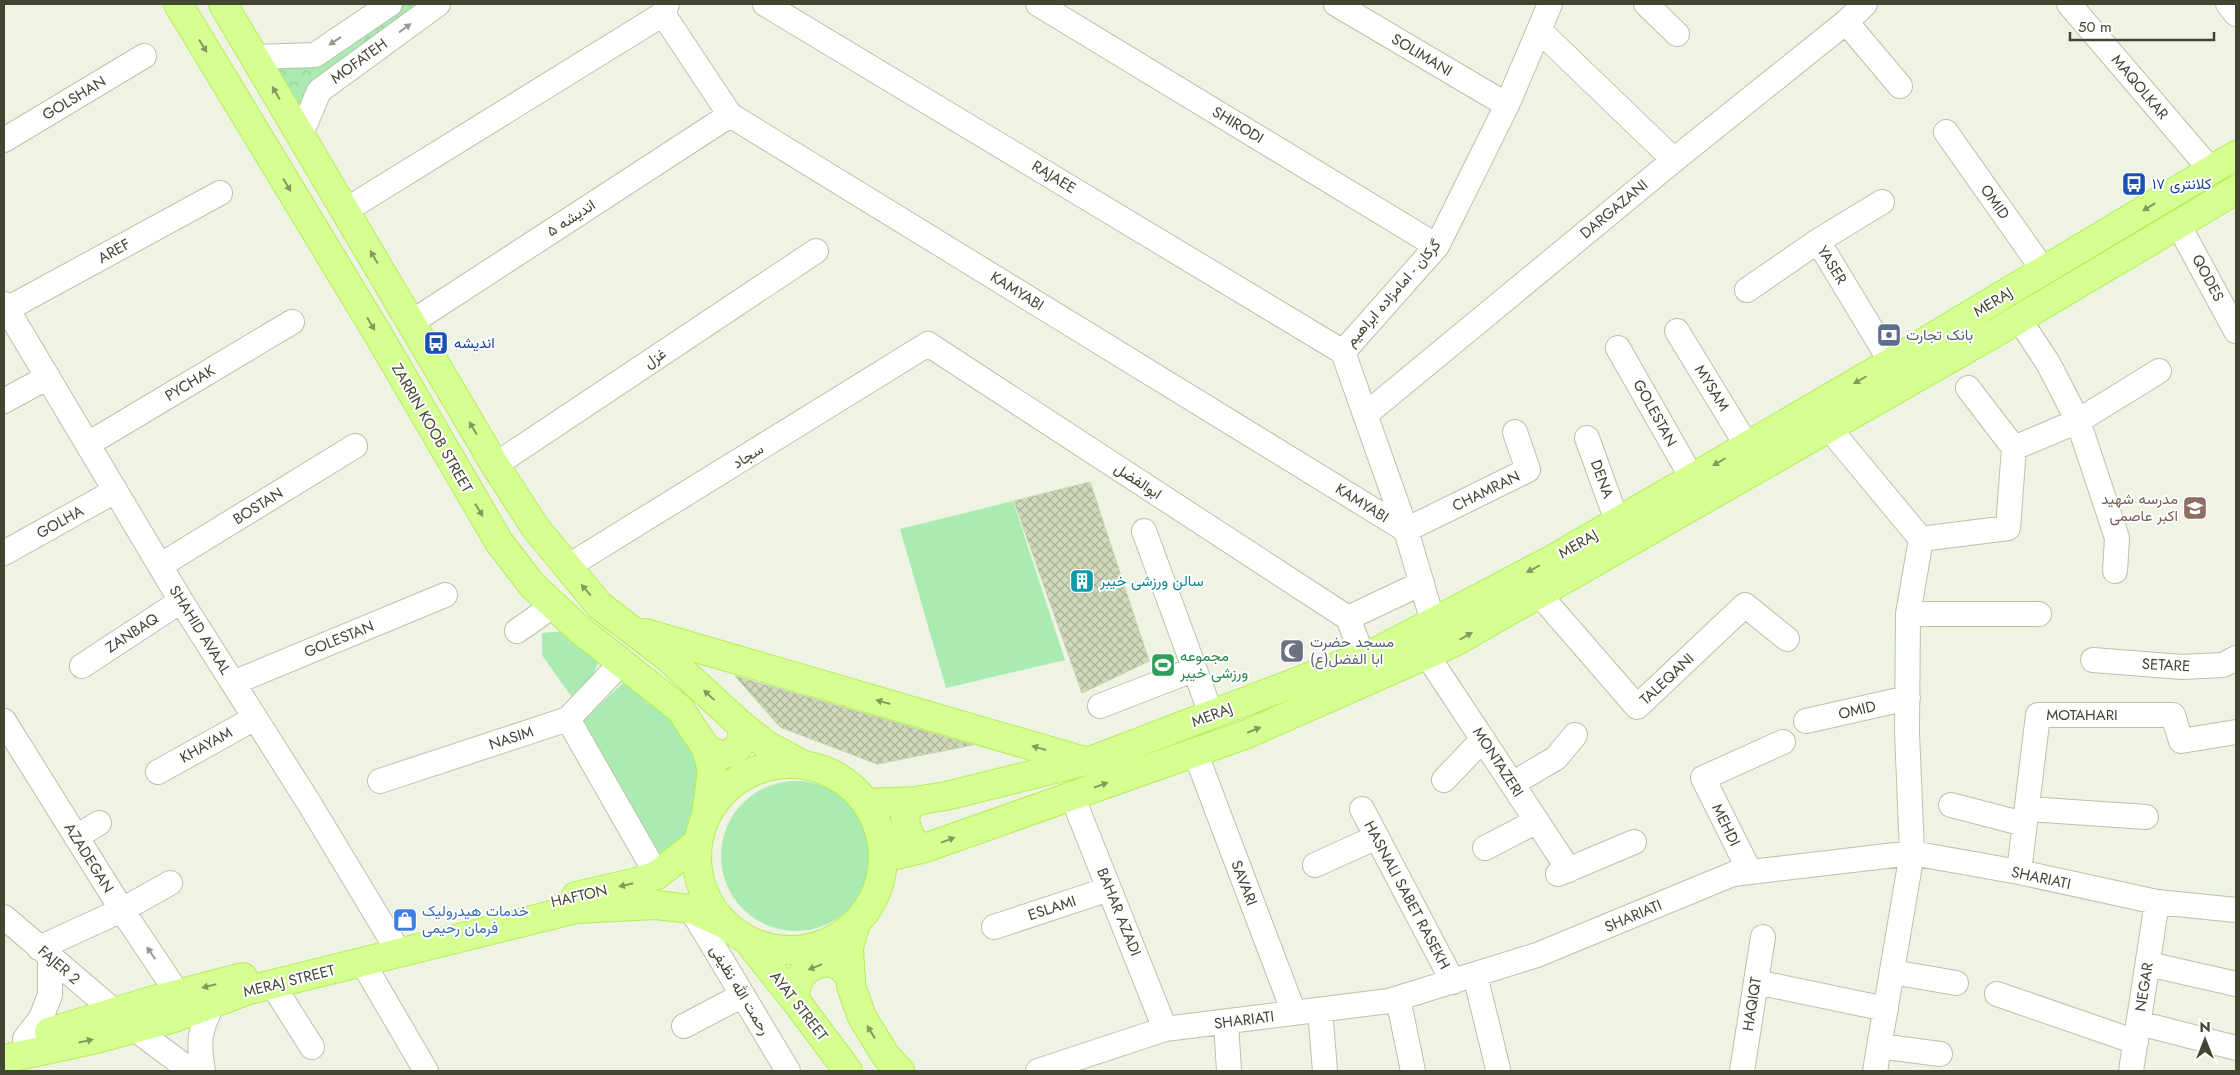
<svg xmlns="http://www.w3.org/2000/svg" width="2240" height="1075" viewBox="0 0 2240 1075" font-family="Jost,Vazirmatn,sans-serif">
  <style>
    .green { fill: #a9ebb0 }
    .forest { fill: url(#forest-crowns) }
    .building { fill: url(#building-cross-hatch); stroke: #c7d1ab }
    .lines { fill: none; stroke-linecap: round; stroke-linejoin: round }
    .minor-casing { stroke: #bac2a9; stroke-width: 26 }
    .major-casing { stroke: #b7ed58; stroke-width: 30 }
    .minor { stroke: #fff; stroke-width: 24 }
    .major { stroke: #d6ff91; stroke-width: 28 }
    .oneway { fill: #96998f }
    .oneway2 { fill: #84995d }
    .labels { text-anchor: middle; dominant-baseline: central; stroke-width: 4; stroke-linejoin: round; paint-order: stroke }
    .street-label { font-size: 15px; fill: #414633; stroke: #fff }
    .transit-label { font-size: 15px; fill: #164399; stroke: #fff; text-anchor: start }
    .service-label { font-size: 15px; fill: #4e5e75; stroke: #fff; text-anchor: start }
    .education-label { font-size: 15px; fill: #785e54; stroke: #fff; text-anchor: end }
    .culture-label { font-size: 15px; fill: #0d838f; stroke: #fff; text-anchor: start }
    .worship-label { font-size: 15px; fill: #5b616d; stroke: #fff; text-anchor: start }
    .leisure-label { font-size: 15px; fill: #27864d; stroke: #fff; text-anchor: start }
    .shop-label { font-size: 15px; fill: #366cbe; stroke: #fff; text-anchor: start }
  </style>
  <defs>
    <pattern id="forest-crowns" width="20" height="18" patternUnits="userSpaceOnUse" patternTransform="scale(1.25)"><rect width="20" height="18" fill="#a9ebb0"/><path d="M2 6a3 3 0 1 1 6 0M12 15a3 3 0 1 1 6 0" fill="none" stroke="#93cb98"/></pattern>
    <pattern id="building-cross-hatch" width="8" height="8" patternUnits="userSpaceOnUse" patternTransform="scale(1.25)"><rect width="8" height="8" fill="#d1d9bb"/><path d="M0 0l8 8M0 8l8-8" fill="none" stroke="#abb299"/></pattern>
  </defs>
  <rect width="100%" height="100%" fill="#eef3e4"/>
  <path class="green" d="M1013 501 1065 660 946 688 900 529Z
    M566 631 598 662C593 678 585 686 571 696L542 655V633Z
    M624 682 676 710 704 751 696 826 662 857 579 724Z
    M721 856a75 75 0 1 1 150 0a75 75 0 1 1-150 0Z"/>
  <path class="forest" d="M400 4H431L298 112 275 64Z"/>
  <path class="building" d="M1090 482 1149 661 1082 693 1014 501Z
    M735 676 973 745 877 764 780 727Z"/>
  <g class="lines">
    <defs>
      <path id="minor" d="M765 4 1343 352
        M1038 4 1437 246
        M1336 4 1507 105
        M1646 4 1677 34
        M2069 4 2210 169
        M2228 4 2236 14
        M663 14 730 115 1406 530 1528 470 1515 432
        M1846 22 1900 86
        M1539 30 1674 160
        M255 57 315 55 390 4
        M1946 132 2044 271
        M301 134 319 91 438 4
        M4 140 144 56
        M346 210 663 14 667 4
        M2179 226 2236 331
        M1818 241 1882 202
        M1747 290 1818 241 1891 362
        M4 304 181 601 309 803 400 954
        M7 309 220 193
        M2019 319 2048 363 2078 421 2117 538 2115 571
        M412 322 730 115
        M1677 331 1747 446
        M1618 348 1692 478
        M1968 388 2014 448
        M4 401 48 377
        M1365 415 1674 160 1846 22 1865 4
        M1828 427 1921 539 1908 614 1907 732 1912 853 1875 1071
        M1587 438 1617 521
        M88 444 292 322
        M495 465 816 251
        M1144 531 1211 714
        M1921 539 2008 528 2014 448 2078 421 2159 371
        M4 553 115 491
        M161 565 355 446
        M567 567 928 344 1348 618
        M1539 594 1637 707 1745 605 1787 639
        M1908 614H2039
        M1348 618 1422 583
        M1348 618 1363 657
        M1433 622 1406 530 1343 352 1437 246 1507 105 1550 4
        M517 631 554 605
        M1427 655 1569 870
        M2093 660 2182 667 2223 665 2236 658
        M82 666 181 601
        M233 683 445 595
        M1100 706 1185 673
        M568 719 657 875
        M4 721 122 910 178 994
        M1806 721 1908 698
        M1195 752 1294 1013
        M158 772 255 718
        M1444 780 1483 739
        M380 781 568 719 622 662
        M1512 784 1556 758 1575 735
        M1072 796 1165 1029
        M1951 805 2024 824
        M1362 809 1453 982
        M2027 809 2146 817
        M76 837 99 823
        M1485 848 1537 821
        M1315 865 1377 837
        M1750 872 1703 778 1783 742
        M2019 872 2038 715H2173L2181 741 2236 732
        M1558 874 1634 842
        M691 909 788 1071
        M4 917 135 1029 191 1071
        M994 927 1109 889
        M39 948 122 910 170 883
        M363 963 426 1071
        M2148 964 2236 984
        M1892 972 1956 983
        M1475 975 1498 1069
        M1756 982 1886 1009
        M272 984 312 1047
        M1997 994 2136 1042
        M1398 998 1413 1071
        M1320 1010 1325 1071
        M1226 1022 1229 1071
        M2139 1023 2236 1048
        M684 1026 743 995
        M25 1039 41 1018 50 995V959
        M1879 1046 1940 1054
        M203 1071C198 1043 199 1030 213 1004
        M1038 1071 1165 1029 1389 1001 1537 955 1733 874 1912 853 2019 872 2157 902 2236 910
        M1742 1071 1763 937
        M2131 1071 2157 902"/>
      <path id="major" d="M178 4 379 336 499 542 532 585 579 629 680 709 706 748 712 770 706 816
        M223 4 495 465 535 527 599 605 667 657 740 724 768 746 804 765
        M645 633 1084 761
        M706 748C725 764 750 747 740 724
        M697 857a93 93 0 1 1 186 0a93 93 0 1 1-186 0Z
        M915 801 905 812C905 830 909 838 922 849
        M866 803 915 801 946 796 1095 759 1380 650 1553 559 1646 505 1891 362 2236 155
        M884 858 922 849 1247 734 1453 643 2019 319 2236 190
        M576 896 637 882 657 875 697 843
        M856 923 849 947 851 986 862 1017 886 1056 900 1071
        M748 941 798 1004 848 1071
        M795 999C796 993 796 985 799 980 804 968 822 959 836 964 842 967 846 972 851 977
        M49 1032 154 1000 243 977
        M4 1059 96 1039 174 1018 249 990 576 909 656 905 691 909 724 924"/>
    </defs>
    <use href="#minor" class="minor-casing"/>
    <use href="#major" class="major-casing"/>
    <use href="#minor" class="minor"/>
    <use href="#major" class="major"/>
  </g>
  <defs><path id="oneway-solid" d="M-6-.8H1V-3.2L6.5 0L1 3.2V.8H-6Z" transform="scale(1.25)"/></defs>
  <g class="oneway">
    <use href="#oneway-solid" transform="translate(405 28) rotate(-36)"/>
    <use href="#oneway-solid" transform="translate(335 41) rotate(146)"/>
    <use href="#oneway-solid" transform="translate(151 953) rotate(-124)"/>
  </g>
  <g class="oneway2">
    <use href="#oneway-solid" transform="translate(203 46) rotate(59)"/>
    <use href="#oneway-solid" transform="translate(276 93) rotate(-121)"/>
    <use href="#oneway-solid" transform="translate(287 185) rotate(59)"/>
    <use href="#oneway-solid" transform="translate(2149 207) rotate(149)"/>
    <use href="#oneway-solid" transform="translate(374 257) rotate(-120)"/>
    <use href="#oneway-solid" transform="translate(371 324) rotate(59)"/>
    <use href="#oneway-solid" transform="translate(1860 380) rotate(150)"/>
    <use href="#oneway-solid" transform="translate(473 428) rotate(-120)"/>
    <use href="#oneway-solid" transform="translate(1719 462) rotate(150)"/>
    <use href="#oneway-solid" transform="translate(479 510) rotate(58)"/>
    <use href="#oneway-solid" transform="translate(1533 569) rotate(152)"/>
    <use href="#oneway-solid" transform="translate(586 590) rotate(-131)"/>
    <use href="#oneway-solid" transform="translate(1466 636) rotate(-30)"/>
    <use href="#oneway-solid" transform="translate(709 695) rotate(-137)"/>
    <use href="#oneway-solid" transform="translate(883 702) rotate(-164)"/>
    <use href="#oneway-solid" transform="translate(1254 730) rotate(-23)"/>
    <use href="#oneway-solid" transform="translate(1039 748) rotate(-164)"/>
    <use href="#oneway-solid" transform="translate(1101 785) rotate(-20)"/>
    <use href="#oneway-solid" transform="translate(948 840) rotate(-20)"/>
    <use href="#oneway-solid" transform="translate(626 885) rotate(167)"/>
    <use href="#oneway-solid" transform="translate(815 967) rotate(159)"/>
    <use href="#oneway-solid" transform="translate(209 986) rotate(166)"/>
    <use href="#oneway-solid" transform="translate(871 1032) rotate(-122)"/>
    <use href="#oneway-solid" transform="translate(86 1041) rotate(-12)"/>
  </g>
  <defs>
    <symbol id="bus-square" viewBox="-11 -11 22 22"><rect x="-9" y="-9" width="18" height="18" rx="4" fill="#1a4fb4" stroke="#fff"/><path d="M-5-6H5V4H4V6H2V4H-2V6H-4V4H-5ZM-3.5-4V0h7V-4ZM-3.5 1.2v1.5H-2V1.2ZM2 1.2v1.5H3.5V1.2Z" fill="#fff"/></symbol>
    <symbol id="bank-square" viewBox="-11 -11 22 22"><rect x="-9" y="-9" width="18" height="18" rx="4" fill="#5c6f8a" stroke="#fff"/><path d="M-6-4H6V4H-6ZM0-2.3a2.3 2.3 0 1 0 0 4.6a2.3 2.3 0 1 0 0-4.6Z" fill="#fff"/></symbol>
    <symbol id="school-square" viewBox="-11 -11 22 22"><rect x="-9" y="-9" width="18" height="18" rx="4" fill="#8d6e63" stroke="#fff"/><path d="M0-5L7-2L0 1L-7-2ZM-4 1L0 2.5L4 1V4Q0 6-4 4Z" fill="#fff"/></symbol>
    <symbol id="building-square" viewBox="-11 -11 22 22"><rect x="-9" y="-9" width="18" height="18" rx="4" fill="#0f9aa8" stroke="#fff"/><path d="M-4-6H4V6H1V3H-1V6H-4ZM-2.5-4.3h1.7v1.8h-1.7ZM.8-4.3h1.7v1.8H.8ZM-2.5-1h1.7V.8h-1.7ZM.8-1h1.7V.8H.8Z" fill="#fff"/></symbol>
    <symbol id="mosque-square" viewBox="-11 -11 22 22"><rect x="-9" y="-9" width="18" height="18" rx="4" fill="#6b7280" stroke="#fff"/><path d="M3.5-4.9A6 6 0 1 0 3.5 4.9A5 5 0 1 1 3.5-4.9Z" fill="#fff"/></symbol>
    <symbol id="stadium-square" viewBox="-11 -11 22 22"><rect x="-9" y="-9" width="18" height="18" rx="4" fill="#2e9e5b" stroke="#fff"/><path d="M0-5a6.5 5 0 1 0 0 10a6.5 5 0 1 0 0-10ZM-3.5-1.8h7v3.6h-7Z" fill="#fff"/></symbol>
    <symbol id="shop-square" viewBox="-11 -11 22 22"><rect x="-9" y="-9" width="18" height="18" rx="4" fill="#3f7fe0" stroke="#fff"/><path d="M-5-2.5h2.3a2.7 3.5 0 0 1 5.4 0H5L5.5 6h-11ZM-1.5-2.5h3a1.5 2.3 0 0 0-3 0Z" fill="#fff"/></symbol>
  </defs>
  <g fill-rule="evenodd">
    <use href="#bus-square" x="2120" y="170" width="28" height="28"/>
    <use href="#bank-square" x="1875" y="321" width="28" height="28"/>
    <use href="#bus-square" x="422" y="329" width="28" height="28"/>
    <use href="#school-square" x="2181" y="494" width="28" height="28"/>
    <use href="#building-square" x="1068" y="567" width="28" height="28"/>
    <use href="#mosque-square" x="1278" y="637" width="28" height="28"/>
    <use href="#stadium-square" x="1149" y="651" width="28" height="28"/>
    <use href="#shop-square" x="391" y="906" width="28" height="28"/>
  </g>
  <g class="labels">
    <g class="street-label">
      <text transform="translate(1422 55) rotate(31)">SOLIMANI</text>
      <text transform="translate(359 61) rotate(-36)">MOFATEH</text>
      <text transform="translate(2140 87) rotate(50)">MAQOLKAR</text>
      <text transform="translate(74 98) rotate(-31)">GOLSHAN</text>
      <text transform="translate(1238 125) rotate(31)">SHIRODI</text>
      <text transform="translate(1054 177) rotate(31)">RAJAEE</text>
      <text transform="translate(1995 202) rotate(55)">OMID</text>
      <text transform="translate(1614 209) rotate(-40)">DARGAZANI</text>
      <text transform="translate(571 218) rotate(-33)">اندیشه ۵</text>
      <text transform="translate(114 251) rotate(-29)">AREF</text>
      <text transform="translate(1832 265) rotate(58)">YASER</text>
      <text transform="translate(2208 278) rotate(62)">QODES</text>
      <text transform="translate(1017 291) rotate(32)">KAMYABI</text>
      <text transform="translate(1393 293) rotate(-49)">گرکان - امامزاده ابراهیم</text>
      <text transform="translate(1993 302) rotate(-31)">MERAJ</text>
      <text transform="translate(655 358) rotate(-34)">غزل</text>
      <text transform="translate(190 383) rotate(-31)">PYCHAK</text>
      <text transform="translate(1712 388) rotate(58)">MYSAM</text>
      <text transform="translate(1655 413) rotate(61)">GOLESTAN</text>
      <text transform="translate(432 428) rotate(60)">ZARRIN KOOB STREET</text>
      <text transform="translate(748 456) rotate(-32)">سجاد</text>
      <text transform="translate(1602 479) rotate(70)">DENA</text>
      <text transform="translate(1138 481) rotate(33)">ابوالفضل</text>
      <text transform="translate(1486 491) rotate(-26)">CHAMRAN</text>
      <text transform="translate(1362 503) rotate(32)">KAMYABI</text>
      <text transform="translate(258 506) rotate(-32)">BOSTAN</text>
      <text transform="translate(60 522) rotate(-29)">GOLHA</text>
      <text transform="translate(1578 544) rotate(-30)">MERAJ</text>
      <text transform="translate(200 630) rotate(58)">SHAHID AVAAL</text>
      <text transform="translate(132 633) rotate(-33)">ZANBAQ</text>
      <text transform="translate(339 639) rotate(-22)">GOLESTAN</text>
      <text transform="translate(2166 665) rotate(3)">SETARE</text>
      <text transform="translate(1667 679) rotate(-43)">TALEQANI</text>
      <text transform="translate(1857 710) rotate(-13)">OMID</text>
      <text transform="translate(1212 715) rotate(-21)">MERAJ</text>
      <text x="2082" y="715">MOTAHARI</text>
      <text transform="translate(511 738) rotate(-18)">NASIM</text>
      <text transform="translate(206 745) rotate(-29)">KHAYAM</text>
      <text transform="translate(1498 762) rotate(57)">MONTAZERI</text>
      <text transform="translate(1726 825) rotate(64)">MEHDI</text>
      <text transform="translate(89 858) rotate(58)">AZADEGAN</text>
      <text transform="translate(2041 878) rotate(12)">SHARIATI</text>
      <text transform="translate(1244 883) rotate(69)">SAVARI</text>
      <text transform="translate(1407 895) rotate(62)">HASNALI SABET RASEKH</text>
      <text transform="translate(579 896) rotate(-13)">HAFTON</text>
      <text transform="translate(1052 908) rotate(-18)">ESLAMI</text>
      <text transform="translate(1119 912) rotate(68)">BAHAR AZADI</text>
      <text transform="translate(1633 916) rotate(-23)">SHARIATI</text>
      <text transform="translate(59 965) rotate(41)">FAJER 2</text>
      <text transform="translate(289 981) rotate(-14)">MERAJ STREET</text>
      <text transform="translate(2144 987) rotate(-81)">NEGAR</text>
      <text transform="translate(740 990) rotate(59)">رحمت الله نظیفی</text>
      <text transform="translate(1752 1004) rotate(-81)">HAQIQT</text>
      <text transform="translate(799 1006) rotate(52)">AYAT STREET</text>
      <text transform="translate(1244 1020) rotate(-7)">SHARIATI</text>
    </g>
    <g class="transit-label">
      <text x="2152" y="184">کلانتری ۱۷</text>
      <text x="454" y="343">اندیشه</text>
    </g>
    <g class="service-label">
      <text x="1906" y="335">بانک تجارت</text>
    </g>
    <g class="education-label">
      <text x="2178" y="499">مدرسه شهید<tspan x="2178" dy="17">اکبر عاصمی</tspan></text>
    </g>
    <g class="culture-label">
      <text x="1100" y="581">سالن ورزشی خیبر</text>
    </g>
    <g class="worship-label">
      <text x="1310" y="642">مسجد حضرت<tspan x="1310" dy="17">ابا الفضل(ع)</tspan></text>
    </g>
    <g class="leisure-label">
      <text x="1180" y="656">مجموعه<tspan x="1180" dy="17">ورزشی خیبر</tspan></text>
    </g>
    <g class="shop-label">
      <text x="422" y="911">خدمات هیدرولیک<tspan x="422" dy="17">فرمان رحیمی</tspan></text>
    </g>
  </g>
  <rect width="2240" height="1075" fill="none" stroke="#414633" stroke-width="10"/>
  <g transform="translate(2205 1040)" stroke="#ffffff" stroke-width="4" paint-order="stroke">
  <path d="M0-4L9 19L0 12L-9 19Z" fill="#414633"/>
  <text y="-8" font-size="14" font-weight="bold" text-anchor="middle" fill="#414633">N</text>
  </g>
  <path d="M2070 32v8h144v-8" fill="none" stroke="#414633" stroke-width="2.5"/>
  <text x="2078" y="32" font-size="15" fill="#414633" stroke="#ffffff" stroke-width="4" paint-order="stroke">50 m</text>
</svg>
